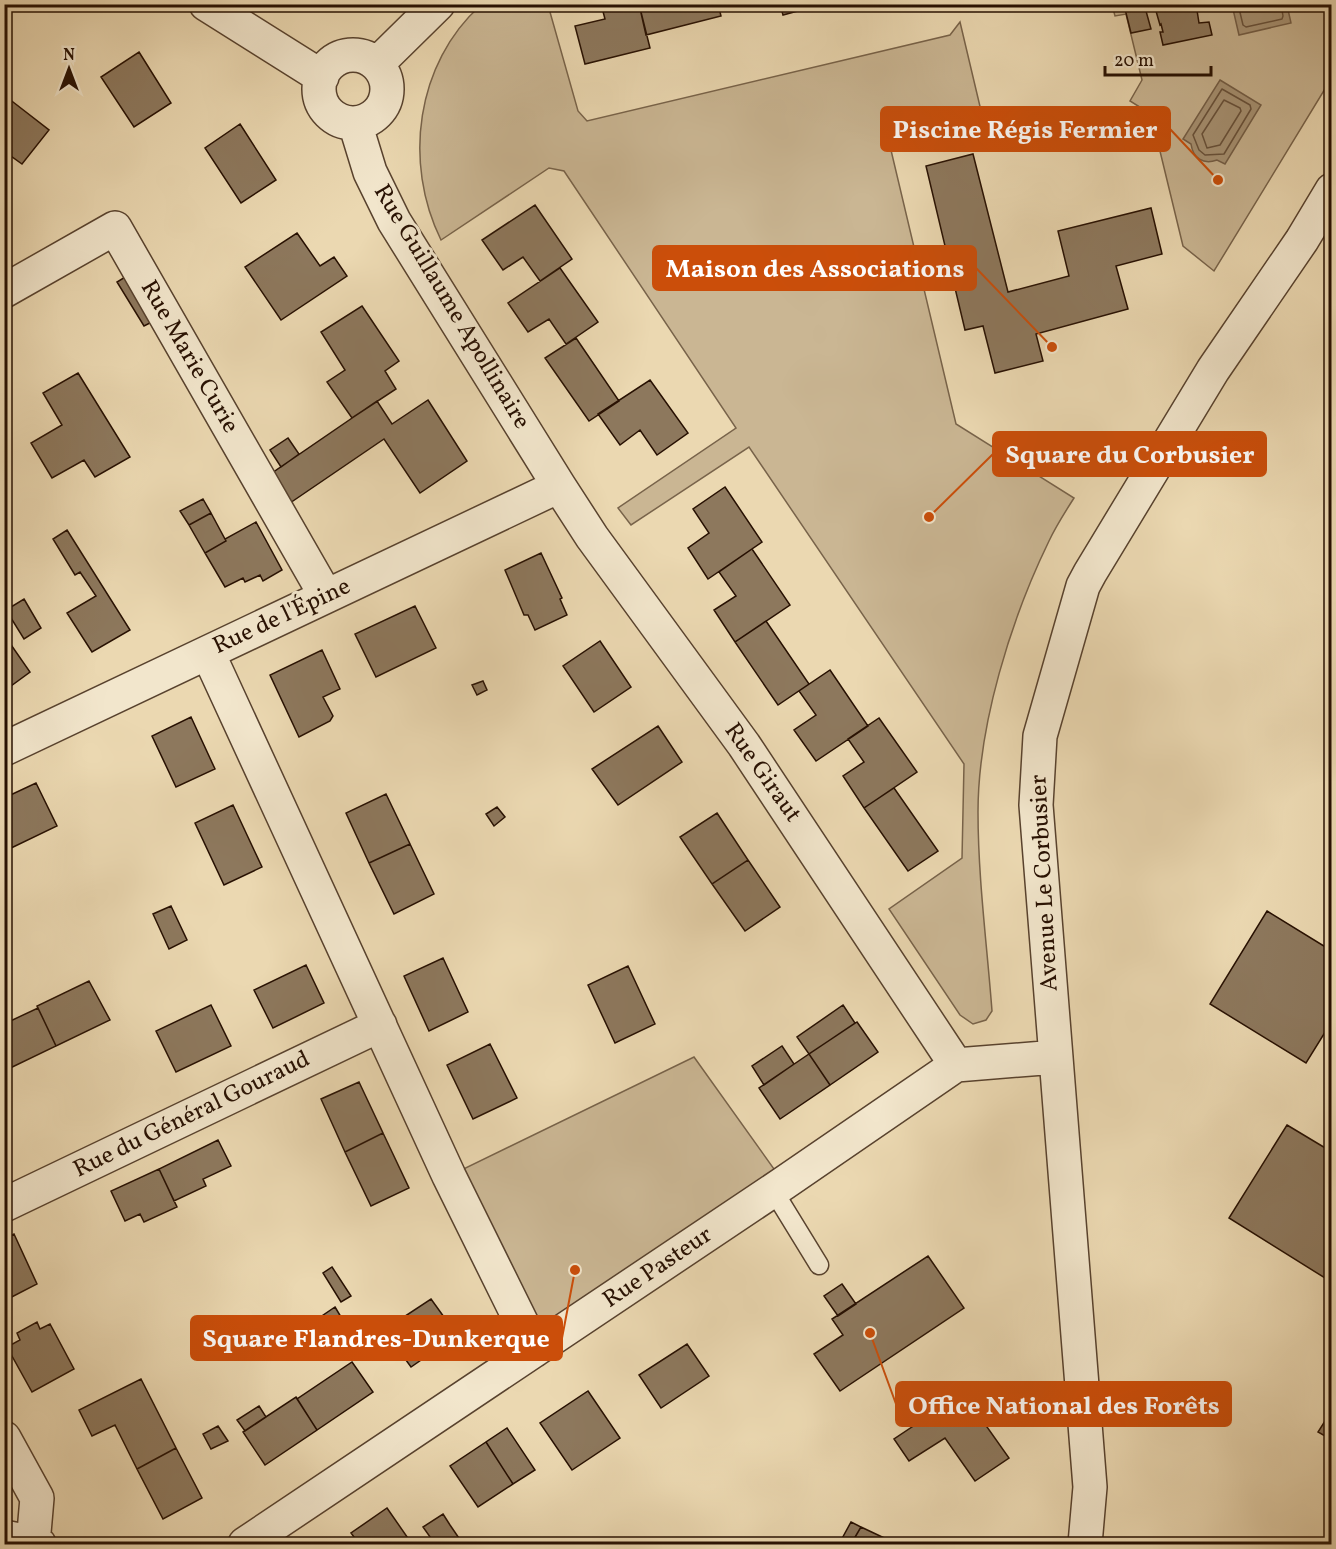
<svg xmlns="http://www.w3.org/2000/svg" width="1336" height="1549" viewBox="0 0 1336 1549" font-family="Vollkorn,serif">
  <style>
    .green { fill: #cab693; stroke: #78634a; stroke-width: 1.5 }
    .water { fill: #a89476; stroke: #745f48; stroke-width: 1.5 }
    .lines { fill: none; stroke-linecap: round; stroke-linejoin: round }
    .shore { stroke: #68523c; stroke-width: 1.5 }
    .building { fill: #8d785d; stroke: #271002; stroke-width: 1.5 }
    .service-casing { stroke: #58422e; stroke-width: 21 }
    .minor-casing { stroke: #58422e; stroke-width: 36 }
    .service { stroke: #f2e6cc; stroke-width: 18 }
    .minor { stroke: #f2e6cc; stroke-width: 33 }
    .labels { text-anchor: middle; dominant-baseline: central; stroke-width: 6; stroke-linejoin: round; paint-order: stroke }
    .street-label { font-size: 24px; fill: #271002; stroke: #f2e6cc }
    .leader { fill: none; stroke: #cb4e0a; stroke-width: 2 }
    .callout-dot { fill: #cb4e0a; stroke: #f2e6cc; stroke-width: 2 }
    .callout { fill: #cb4e0a; stroke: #cb4e0a; stroke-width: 2 }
    .callout-label { font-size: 26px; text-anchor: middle; font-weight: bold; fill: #fff }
  </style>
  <rect width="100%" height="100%" fill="#ebd8b1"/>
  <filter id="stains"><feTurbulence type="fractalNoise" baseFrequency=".00333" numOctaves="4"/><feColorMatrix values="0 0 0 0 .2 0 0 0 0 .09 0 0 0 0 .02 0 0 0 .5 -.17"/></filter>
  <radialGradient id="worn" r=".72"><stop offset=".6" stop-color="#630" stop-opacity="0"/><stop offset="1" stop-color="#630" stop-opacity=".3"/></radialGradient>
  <path class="green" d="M481 5H548L578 111 587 121 950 35 960 22 987 136 967 140 963 127 890 146 956 424 1074 498C1065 512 1056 526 1049 541 1011 619 978 725 978 812 978 878 987 945 992 1011L986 1020 973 1024 960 1015 889 909 962 858 964 764 749 447 631 525 618 508 736 428 564 171 549 168 441 240C403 163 416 63 481 5Z
    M1112 5H1331V79L1214 271 1183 246 1151 114 1130 101 1142 80 1126 14 1115 16Z
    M694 1057 784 1183 535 1350 449 1176Z"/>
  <path class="water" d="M1232 5H1287L1291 23 1239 35Z
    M1220 80 1261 105 1225 164 1217 160C1203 165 1193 158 1191 144L1183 139Z"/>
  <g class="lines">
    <path class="shore" d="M1238 4 1243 25 1246 27 1282 19 1283 16 1281 4
      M1222 89 1250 105 1251 109 1224 154 1205 155 1199 150 1193 135Z
      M1224 100 1240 108 1241 111 1220 145 1207 148 1202 134Z"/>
  </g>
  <path class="building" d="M601 4H639L650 48 585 64 575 26 605 19Z
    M639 4H718L721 16 646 35Z
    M780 4H796L798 11 783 15Z
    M796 4H828L798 11Z
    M866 4H886L867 9Z
    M1160 4V7L1146 11 1151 29 1131 33 1124 5Z
    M1169 4H1196L1199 23 1209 22 1212 35 1163 45 1160 32H1163L1161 24 1160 25 1156 11 1170 7Z
    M139 52 171 103 134 127 101 77Z
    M4 95 49 130 22 164 4 151Z
    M240 124 276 180 241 203 205 148Z
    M973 154 1008 292 1069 276 1058 231 1151 208 1162 254 1116 266 1128 309 1036 334 1043 361 995 373 983 326 965 330 926 166Z
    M535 205 572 259 540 281 523 257 503 270 482 240Z
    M297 233 320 266 334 257 347 276 281 320 245 267Z
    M560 268 598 322 566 344 549 319 528 332 508 303Z
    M130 274 156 320 144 326 117 282Z
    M362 306 399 361 385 371 396 389 352 418 327 382 345 370 321 332Z
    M576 338 619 401 589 421 545 358Z
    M78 373 130 457 95 477 84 460 52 478 31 443 62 425 43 393Z
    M650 380 688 433 657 455 640 430 620 445 598 414Z
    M428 400 467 461 420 493 384 439 290 503 272 473 377 401 392 424Z
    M288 438 299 454 281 467 270 450Z
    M725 487 762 542 708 579 688 548 709 533 693 509Z
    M203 499 211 513 189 525 180 511Z
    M211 513 226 541 205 553 189 525Z
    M256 522 282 570 263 581 260 575 245 582 243 578 225 587 205 553 226 541 225 539Z
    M67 530 130 630 92 652 67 613 96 596 80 572 75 575 53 539Z
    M752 549 790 605 735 642 714 610 736 596 719 572Z
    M541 553 562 598 560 599 567 615 535 630 528 615H524L505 570Z
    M24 599 41 628 24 639 6 610Z
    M415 606 436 648 376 677 355 634Z
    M766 621 809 684 778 705 735 642Z
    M7 639 30 672 11 686 7 680 4 682V640Z
    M600 641 631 687 594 712 563 666Z
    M322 650 340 689 323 697 333 716 330 721 299 737 270 675Z
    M830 670 868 726 816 761 794 730 816 715 799 691Z
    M483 681 487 690 477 695 472 685Z
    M191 717 215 769 176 787 152 736Z
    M879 718 917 772 864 808 843 776 864 762 848 739Z
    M658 726 682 762 618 805 592 769Z
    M36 783 57 826 7 850 4 846V798Z
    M894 788 938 851 908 871 864 808Z
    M386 794 410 844 369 863 346 813Z
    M233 805 262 867 224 885 195 823Z
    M497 807 505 817 494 826 486 814Z
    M717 813 748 860 712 884 680 837Z
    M410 844 434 894 394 914 369 863Z
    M748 860 780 907 745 931 712 884Z
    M171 906 187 940 169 949 153 914Z
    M1267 911 1332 951V1021L1306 1063 1210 1004Z
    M443 958 468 1012 429 1031 404 976Z
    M306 965 324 1003 273 1028 254 990Z
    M628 966 655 1024 615 1043 588 985Z
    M89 981 110 1020 56 1046 37 1006Z
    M211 1005 231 1046 176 1072 156 1031Z
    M843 1005 855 1023 809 1054 797 1037Z
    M38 1008 56 1046 4 1071V1024Z
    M857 1022 878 1052 830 1085 809 1054Z
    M490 1044 517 1098 473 1119 447 1065Z
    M782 1046 794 1064 764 1085 752 1066Z
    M809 1054 830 1085 780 1119 759 1088Z
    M359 1082 383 1133 345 1152 321 1099Z
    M1287 1125 1332 1152V1267L1325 1278 1229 1218Z
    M383 1133 409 1188 371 1206 345 1152Z
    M218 1140 231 1166 203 1179 206 1186 174 1201 159 1169Z
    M159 1169 177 1207 144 1222 140 1214 125 1221 111 1191Z
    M14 1234 37 1284 4 1301V1239Z
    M928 1256 964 1308 840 1391 814 1354 843 1335 832 1319Z
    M332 1267 351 1296 341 1302 323 1273Z
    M842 1284 856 1304 838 1316 824 1296Z
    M431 1299 457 1335 411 1367 384 1330Z
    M335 1307 350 1332 332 1344 316 1320Z
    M37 1322 40 1329 50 1324 74 1369 32 1392 7 1347 20 1340 17 1333Z
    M687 1344 709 1376 661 1408 639 1375Z
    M352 1362 373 1392 317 1430 297 1399Z
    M141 1379 176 1448 137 1469 115 1425 92 1436 79 1410Z
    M588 1391 620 1438 572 1470 540 1423Z
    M963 1393 1009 1458 975 1481 945 1438 909 1461 894 1439Z
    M296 1397 317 1430 265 1465 243 1432Z
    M259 1406 266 1417 245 1431 237 1420Z
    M1332 1410V1440L1318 1432Z
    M218 1426 228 1441 211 1449 203 1434Z
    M507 1428 535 1470 513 1484 486 1442Z
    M486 1442 513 1484 478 1507 450 1466Z
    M176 1448 202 1498 163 1519 137 1469Z
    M387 1508 412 1544H359L351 1533Z
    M443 1514 450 1525 463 1544H435L423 1527Z
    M851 1522 861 1527 851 1544H839Z
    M861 1527 897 1544H851Z"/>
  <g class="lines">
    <defs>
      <path id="service" d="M773 1190 819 1265"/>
      <path id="minor" d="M206 4 322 77
        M319 89a34 34 0 1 1 68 0a34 34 0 1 1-68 0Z
        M377 64 438 4
        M355 123 370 172 394 221 559 486 592 537 744 745 956 1065
        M4 291 115 228 326 596
        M208 653 449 1176 535 1350
        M4 749 559 486
        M4 1205 380 1025
        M4 1438 37 1498 33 1544
        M4 1537 39 1544
        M245 1544 784 1183 956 1065 1056 1057
        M1085 1544 1090 1487 1036 805 1040 736 1083 586 1090 573 1213 370 1302 240 1332 190"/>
    </defs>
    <use href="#service" class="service-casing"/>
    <use href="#minor" class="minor-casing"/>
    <use href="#service" class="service"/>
    <use href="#minor" class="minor"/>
  </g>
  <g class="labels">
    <g class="street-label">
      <text transform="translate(451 307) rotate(59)">Rue Guillaume Apollinaire</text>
      <text transform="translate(189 357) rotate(60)">Rue Marie Curie</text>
      <text transform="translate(282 617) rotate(-25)">Rue de l'Épine</text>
      <text transform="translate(762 773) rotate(55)">Rue Giraut</text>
      <text transform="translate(1045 883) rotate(-93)">Avenue Le Corbusier</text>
      <text transform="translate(192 1115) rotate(-26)">Rue du Général Gouraud</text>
      <text transform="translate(658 1268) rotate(-34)">Rue Pasteur</text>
    </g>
  </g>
  <path class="leader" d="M1218 180L1170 129M1052 347L976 268M929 517L993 454M575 1270L562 1338M870 1333L896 1404"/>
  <g class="callout-dot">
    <circle cx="1218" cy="180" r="6"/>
    <circle cx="1052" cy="347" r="6"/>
    <circle cx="929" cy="517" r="6"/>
    <circle cx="575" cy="1270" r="6"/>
    <circle cx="870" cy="1333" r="6"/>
  </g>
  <g class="callout">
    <rect x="881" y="107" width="289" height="44" rx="6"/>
    <rect x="653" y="246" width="323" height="44" rx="6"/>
    <rect x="993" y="432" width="273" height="44" rx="6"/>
    <rect x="191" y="1316" width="371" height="44" rx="6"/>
    <rect x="896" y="1382" width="335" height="44" rx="6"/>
  </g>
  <g class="callout-label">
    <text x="1025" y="138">Piscine Régis Fermier</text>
    <text x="815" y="277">Maison des Associations</text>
    <text x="1130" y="463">Square du Corbusier</text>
    <text x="376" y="1347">Square Flandres-Dunkerque</text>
    <text x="1064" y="1414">Office National des Forêts</text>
  </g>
  <rect width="1336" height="1549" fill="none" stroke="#ebd8b1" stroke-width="24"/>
  <rect x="6" y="6" width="1324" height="1537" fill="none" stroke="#271002" stroke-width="3"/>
  <rect x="12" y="12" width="1312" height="1525" fill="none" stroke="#271002" stroke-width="1.5"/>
  <g transform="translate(69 69)" stroke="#f2e6cc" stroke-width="4.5" paint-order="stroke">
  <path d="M0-4.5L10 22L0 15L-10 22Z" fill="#271002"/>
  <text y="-9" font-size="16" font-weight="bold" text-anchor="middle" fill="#271002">N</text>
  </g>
  <path d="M1105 66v9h106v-9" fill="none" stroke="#271002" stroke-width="3"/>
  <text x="1114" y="66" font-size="18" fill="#271002" stroke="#f2e6cc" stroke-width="4.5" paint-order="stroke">20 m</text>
  <rect width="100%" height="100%" filter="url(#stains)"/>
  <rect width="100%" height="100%" fill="url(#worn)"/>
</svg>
